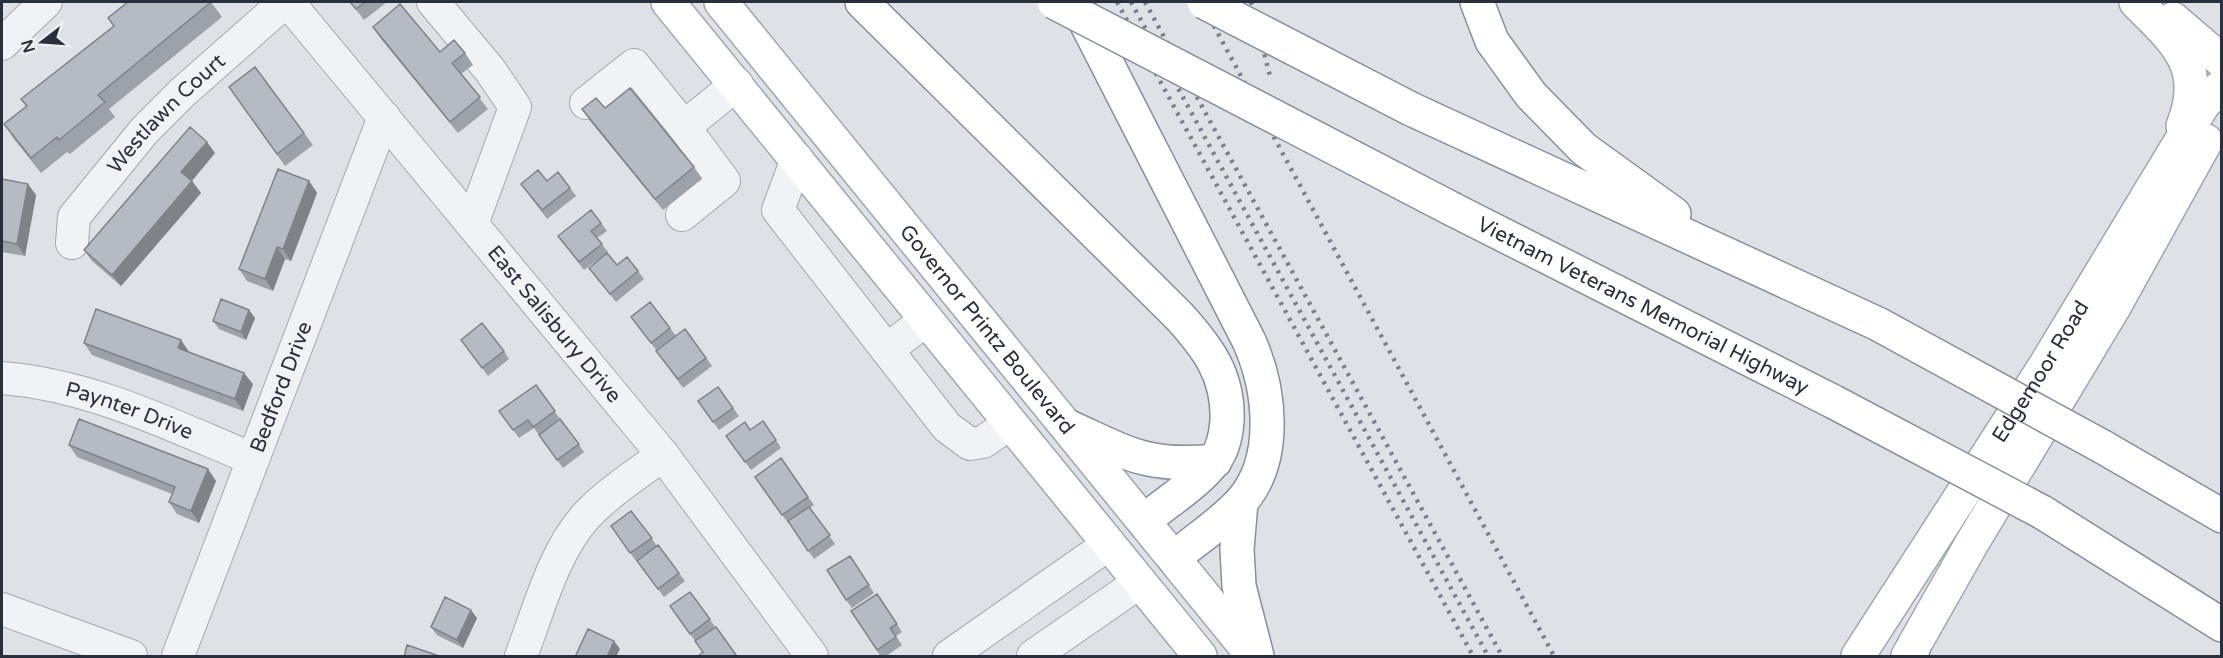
<svg xmlns="http://www.w3.org/2000/svg" width="2223" height="658" viewBox="0 0 2223 658" font-family="'Varela Round',sans-serif">
  <style>
    .lines { fill: none; stroke-linecap: round; stroke-linejoin: round }
    .minor-casing { stroke: #a4a8b0; stroke-width: 34 }
    .major-casing { stroke: #9fa6b1; stroke-width: 36 }
    .highway-casing { stroke: #878f9c; stroke-width: 36 }
    .minor { stroke: #f1f2f5; stroke-width: 32 }
    .major { stroke: #fff; stroke-width: 33 }
    .highway { stroke: #fff; stroke-width: 33 }
    .rail { stroke: #79818f; stroke-width: 4.5; stroke-dasharray: 3 6; stroke-linecap: butt }
    .highway-bridge-casing { stroke: #878f9c; stroke-width: 36; stroke-linecap: butt }
    .highway-bridge { stroke: #fff; stroke-width: 33 }
    .wall { fill: #9da1a8 }
    .shaded-wall { fill: #7f8388 }
    .building { fill: #b6bbc3; stroke: #7f8388; stroke-width: 1.5 }
    .labels { text-anchor: middle; dominant-baseline: central; stroke-width: 5; stroke-linejoin: round; paint-order: stroke }
    .street-label { font-size: 21px; fill: #292f3c; stroke: #eef0f4 }
  </style>
  <rect width="100%" height="100%" fill="#dee1e6"/>
  <g class="lines">
    <defs>
      <g id="minor">
        <path id="s1" d="M288 2 663 455 812 656"/>
        <path d="M433 2 490 70 515 107 472 224"/>
        <path d="M2 44 46 2"/>
        <path d="M586 103 634 65 684 127 737 84"/>
        <path d="M797 159 778 210 887 350 927 319"/>
        <path d="M682 215 724 181 684 127"/>
        <path id="s2" d="M72 243 74 217 144 131 183 92 285 2"/>
        <path d="M887 350 947 427 970 444 983 442 1011 423"/>
        <path id="s3" d="M2 378C91 385 171 425 253 459"/>
        <path d="M2 609 131 656"/>
        <path id="s4" d="M178 656 384 117"/>
        <path d="M521 656C539 610 553 552 587 515 609 492 637 474 663 455"/>
        <path d="M949 656 1109 544"/>
        <path d="M1033 656 1140 582"/>
      </g>
      <g id="major">
        <path d="M668 2 1200 656"/>
        <path id="s5" d="M721 2 1253 656"/>
        <path d="M2136 2C2175 41 2207 66 2183 126"/>
        <path d="M2173 19 2222 61"/>
        <path id="s6" d="M1858 656 2045 366 2204 103 2222 86"/>
        <path d="M1908 656 1972 543 2114 307 2206 141"/>
      </g>
      <g id="highway">
        <path d="M862 2 1179 316C1208 348 1229 376 1227 421 1226 435 1223 450 1214 461 1197 484 1166 502 1144 521"/>
        <path d="M1477 2 1492 41 1531 95 1584 149 1674 214"/>
        <path d="M1076 3 1249 341C1270 388 1279 459 1241 502 1222 523 1195 540 1174 558"/>
        <path d="M1411 109 1878 324"/>
        <path id="s7" d="M1454 210 1834 402"/>
        <path d="M1067 426C1127 453 1146 468 1215 461"/>
        <path d="M2103 447 2222 516"/>
        <path d="M1241 502 1237 549 1239 586 1257 656"/>
        <path d="M2042 512 2222 625"/>
        <path d="M1911 656 1913 649"/>
      </g>
    </defs>
    <use href="#minor" class="minor-casing"/>
    <use href="#major" class="major-casing"/>
    <use href="#highway" class="highway-casing"/>
    <use href="#minor" class="minor"/>
    <use href="#major" class="major"/>
    <use href="#highway" class="highway"/>
    <path class="rail" d="M1117 2 1473 656
      M1131 2 1488 656
      M1145 2 1502 656
      M1201 2 1554 656
      M1251 2 1270 76"/>
    <defs>
      <path id="highway-bridge" d="M1054 2 1454 210
        M1204 2 1411 109
        M1878 324 2103 447
        M1834 402 2042 512"/>
    </defs>
    <use href="#highway-bridge" class="highway-bridge-casing"/>
    <use href="#highway-bridge" class="highway-bridge"/>
  </g>
  <path class="wall" d="M211 2 222 17 109 109 115 117 70 154 67 152 41 173 14 139 4 124 26 106 21 99 114 26 108 18Z
    M350 2H387L364 20Z
    M373 27 440 52 465 53 473 65 461 74 488 109 458 133 381 39Z
    M229 87 304 133 313 145 285 166Z
    M605 108 694 167 702 179 663 210 590 121 582 109Z
    M215 153 192 181 201 193 121 286 92 261 84 250Z
    M2 179 36 195 25 256 2 252Z
    M309 181 317 193 291 261 285 259 273 291 247 281 239 269Z
    M547 181 570 188 576 196 547 219 521 184Z
    M601 223 607 231 597 238 608 252 584 270 558 236Z
    M617 265 638 271 644 279 616 302 589 268Z
    M650 302 676 336 657 351 637 325Z
    M249 310 255 318 246 340 219 329 213 321Z
    M685 329 712 366 683 388 656 351Z
    M181 340 189 352 253 384 243 411 92 355 84 343Z
    M461 340 504 351 509 359 488 376Z
    M536 385 560 419 539 435 534 428 519 438 499 411Z
    M718 387 739 416 719 430 698 401Z
    M560 419 584 452 563 468 539 435Z
    M763 421 781 448 751 470 726 436 750 430Z
    M69 445 216 481 199 523 177 514 169 502 172 494 77 457Z
    M781 458 814 505 810 508 835 544 814 559 789 522 788 523 755 477Z
    M631 511 657 546 636 561 611 526Z
    M658 545 685 581 664 597 637 561Z
    M850 556 874 593 852 608 846 600Z
    M690 592 737 657H697L703 652 670 606Z
    M877 594 902 632 896 636 902 645 885 657H881L851 611Z
    M477 618 463 648 437 635 431 627Z"/>
  <path class="shaded-wall" d="M207 142 215 153 190 183 181 172Z
    M192 181 201 193 121 286 112 275Z
    M309 181 317 193 291 261 283 249Z
    M28 184 36 195 25 256 17 244Z
    M277 247 285 259 273 291 265 279Z
    M249 310 255 318 246 340 241 332Z
    M181 340 189 352 178 348Z
    M244 373 253 384 243 411 235 399Z
    M208 469 216 481 199 523 191 511Z
    M471 610 477 618 463 648 457 640Z
    M614 641 620 649 616 657H607Z"/>
  <path class="building" d="M128 2H211L98 95 105 102 59 140 57 137 31 158 4 124 27 106 21 99 114 26 108 18Z
    M350 2H365L356 9Z
    M400 4 440 52 454 40 465 53 452 63 480 97 450 122 373 27Z
    M255 67 304 133 277 154 229 87Z
    M630 88 694 167 655 199 582 109 596 98 605 108Z
    M190 127 207 142 181 172 192 181 112 275 84 250Z
    M278 169 309 181 283 249 277 247 265 279 239 269Z
    M538 170 547 181 558 172 570 188 542 210 521 184Z
    M2 179 28 184 17 244 2 241Z
    M591 210 601 223 591 231 602 244 579 262 558 236Z
    M607 253 617 265 627 257 638 271 610 294 589 268Z
    M221 299 249 310 241 332 213 321Z
    M650 302 670 328 651 343 631 317Z
    M96 309 181 340 178 348 244 373 235 399 84 343Z
    M482 323 504 351 482 368 461 340Z
    M685 329 706 358 678 379 656 351Z
    M536 385 555 411 533 427 528 420 513 430 499 411Z
    M718 387 733 408 713 422 698 401Z
    M79 419 208 469 191 511 169 502 175 487 69 445Z
    M560 419 579 444 557 460 539 435Z
    M763 421 776 440 745 462 726 436 745 422 750 430Z
    M781 458 808 497 782 515 755 477Z
    M809 507 830 535 808 551 788 521Z
    M631 511 652 538 630 553 611 526Z
    M658 545 679 573 658 589 637 561Z
    M850 556 869 585 846 600 827 570Z
    M690 592 710 619 690 634 670 606Z
    M877 594 897 624 890 628 896 637 877 650 851 611Z
    M445 597 471 610 457 640 431 627Z
    M716 627 736 655 734 657H697L703 652 695 641Z
    M588 629 614 641 607 657H575Z
    M407 645 442 657H404Z"/>
  <g class="labels">
    <g class="street-label">
      <text stroke="none"><textPath href="#s2" startOffset="165">Westlawn Court</textPath></text>
      <text stroke="none"><textPath href="#s7" startOffset="212">Vietnam Veterans Memorial Highway</textPath></text>
      <text stroke="none"><textPath href="#s1" startOffset="418">East Salisbury Drive</textPath></text>
      <text stroke="none"><textPath href="#s5" startOffset="422">Governor Printz Boulevard</textPath></text>
      <text stroke="none"><textPath href="#s6" startOffset="338">Edgemoor Road</textPath></text>
      <text stroke="none"><textPath href="#s4" startOffset="288">Bedford Drive</textPath></text>
      <text stroke="none"><textPath href="#s3" startOffset="132">Paynter Drive</textPath></text>
    </g>
  </g>
  <rect width="2223" height="658" fill="none" stroke="#292f3c" stroke-width="6"/>
  <g transform="translate(42 42) rotate(253)" stroke="#eef0f4" stroke-width="4.5" paint-order="stroke">
  <path d="M0-4.5L10 22L0 15L-10 22Z" fill="#292f3c"/>
  <text y="-9" font-size="16" font-weight="bold" text-anchor="middle" fill="#292f3c">N</text>
  </g>
</svg>
